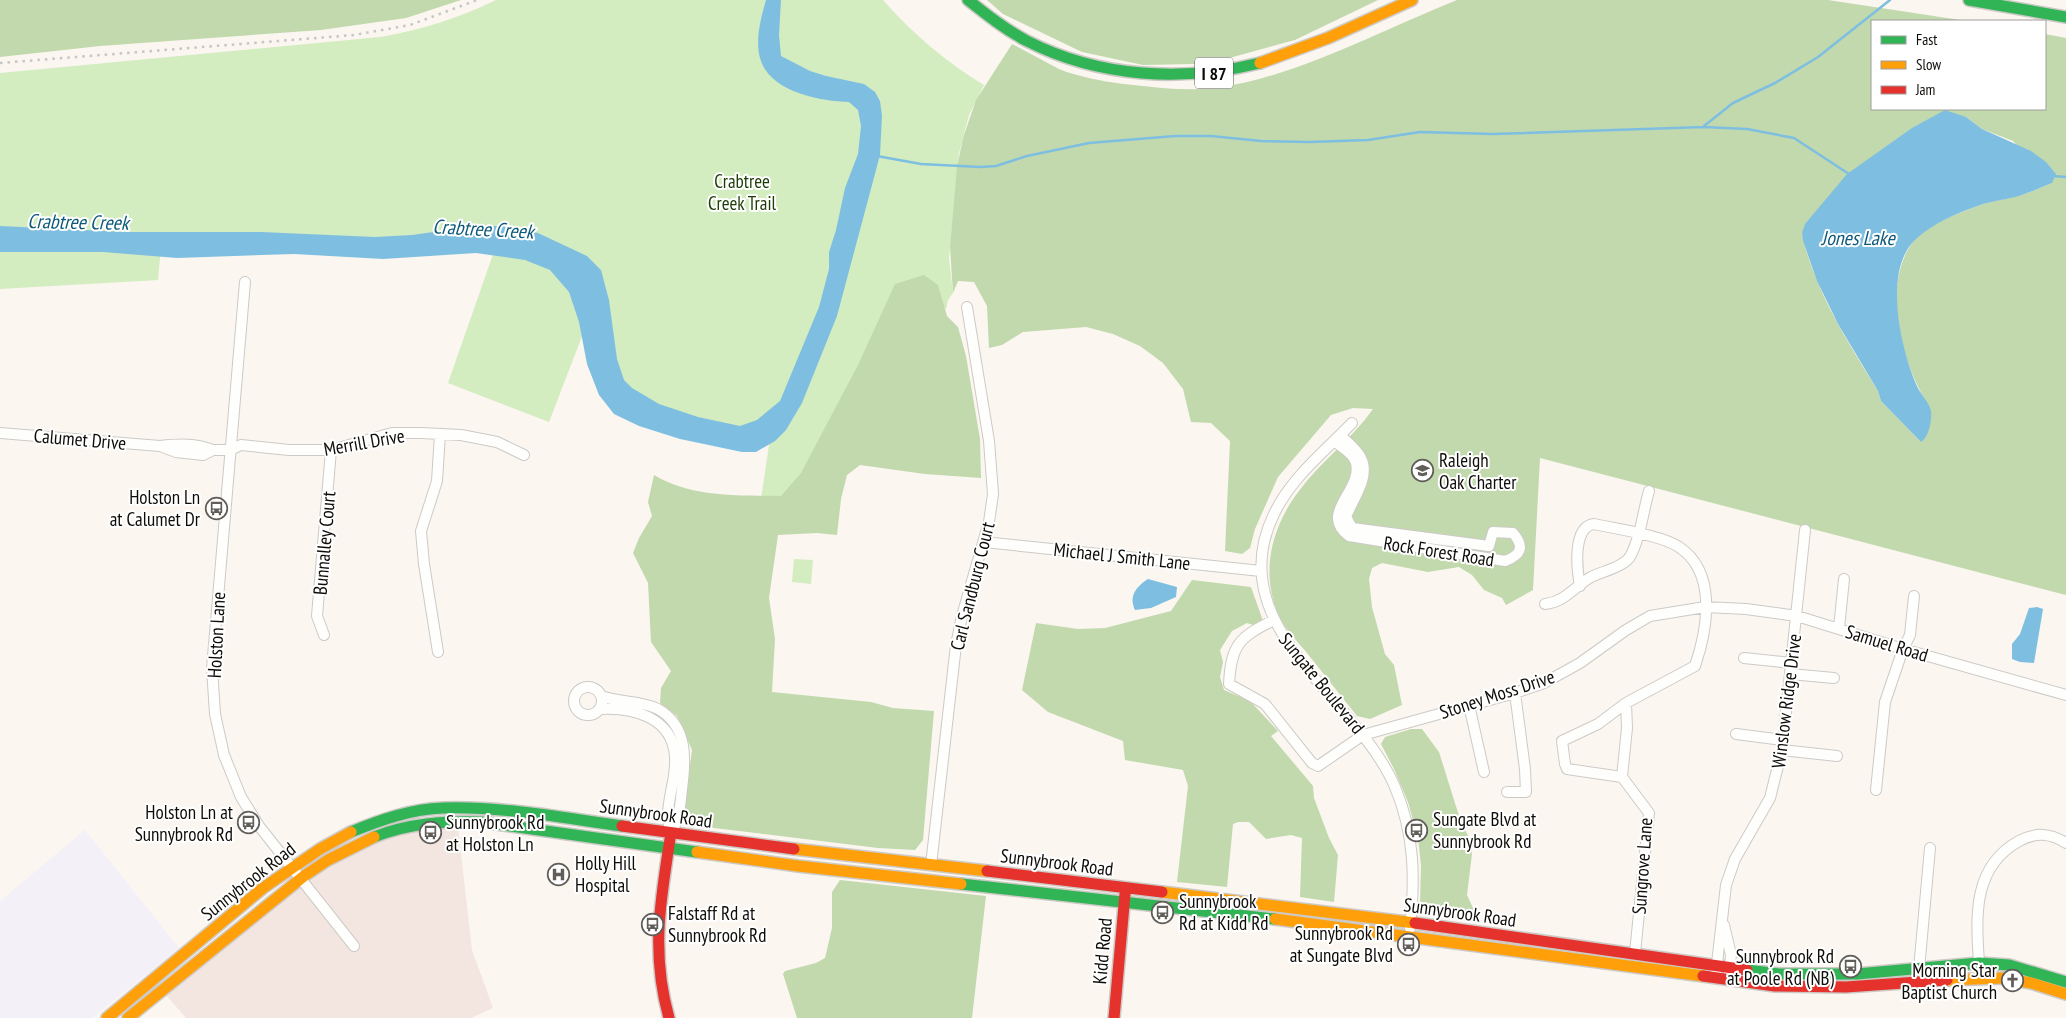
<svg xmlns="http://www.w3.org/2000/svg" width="2066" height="1018" viewBox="0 0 2066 1018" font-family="'PT Sans Narrow',sans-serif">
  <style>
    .commercial { fill: #f4f0f8 }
    .education { fill: #f3e6e0 }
    .green { fill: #d3ecc0 }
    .forest { fill: #c1d9ad; fill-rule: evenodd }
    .water { fill: #7ebfe1 }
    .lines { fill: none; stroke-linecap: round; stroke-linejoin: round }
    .stream { stroke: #7ebfe1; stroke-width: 2.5 }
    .street-casing { stroke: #cdcac6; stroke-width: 12 }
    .fast-casing { stroke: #cdcac6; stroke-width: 14 }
    .slow-casing { stroke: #cdcac6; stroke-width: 14 }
    .jam-casing { stroke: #cdcac6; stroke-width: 14 }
    .street { stroke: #fefefd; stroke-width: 10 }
    .fast { stroke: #30b455; stroke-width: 11 }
    .slow { stroke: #ff9f0a; stroke-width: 11 }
    .jam { stroke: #e5322d; stroke-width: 11 }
    .rail { stroke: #c6c6c4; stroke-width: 2.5; stroke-dasharray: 2.5 5; stroke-linecap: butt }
    .labels { text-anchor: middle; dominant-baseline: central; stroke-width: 4; stroke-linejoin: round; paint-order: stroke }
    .shield { fill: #fff; stroke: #565552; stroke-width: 1 }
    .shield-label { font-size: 18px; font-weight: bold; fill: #0e0c08 }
    .park-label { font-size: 19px; fill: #1d3c05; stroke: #fff }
    .street-label { font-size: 19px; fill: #0e0c08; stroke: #fff }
    .poi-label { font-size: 19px; fill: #0e0c08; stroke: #fff; text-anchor: start }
    .water-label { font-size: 20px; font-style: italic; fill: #0d597b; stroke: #fff }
  </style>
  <rect width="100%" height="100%" fill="#fbf6f0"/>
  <path class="commercial" d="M85 830 179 948 92 1018H0V901Z"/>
  <path class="education" d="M458 827 472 950 493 1008 471 1018H186L166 995 330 863 395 834 435 828Z"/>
  <path class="green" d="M496 0H883C913 34 946 62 984 85L969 115 959 153 949 258 953 293 948 300 946 309 904 293 800 499 760 506 770 438 632 419 591 313 549 422 448 383 497 243 161 247 158 280 0 289V73L380 37C421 30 459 18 496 0Z
    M794 559 813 560 811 584 792 582Z"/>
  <path class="forest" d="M0 0H461L406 18 321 30 100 46 0 57Z
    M987 0H1378L1295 40 1233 57 1194 64 1143 65 1082 52 1003 14Z
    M1457 0H1828L1967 21H1872V109H2045V34L2066 38V595L1540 458 1533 590 1506 605 1502 598 1484 590 1472 575 1459 567 1428 572 1382 563 1372 568 1369 579 1372 607 1385 654 1394 665 1402 705 1370 719 1357 716C1340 695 1324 674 1307 653 1296 640 1282 626 1276 609 1261 567 1273 525 1299 491 1321 461 1352 439 1373 409L1353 408 1331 415 1278 477 1255 529 1250 548 1242 554 1225 551 1230 441 1211 423 1191 422 1183 389 1163 363 1140 346 1113 334 1086 327 1023 332 1002 345 989 348 987 306 974 282 958 281 953 293 950 247 957 167 963 138 976 100 1012 44C1028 52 1043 61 1059 69 1078 77 1111 83 1133 85 1160 88 1188 91 1216 88 1299 76 1379 31 1457 0ZM1966 117 1982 129 2013 141 2052 183C2044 186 2036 190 2027 193 2013 198 1998 200 1983 204 1963 211 1927 225 1913 242 1899 260 1895 288 1897 310 1901 346 1910 377 1929 406L1921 442 1881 401 1878 391C1853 350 1826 309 1810 262 1807 253 1803 243 1802 233Z
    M924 275 938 285 947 316 958 327 966 356 980 439 981 478 925 474 860 465 847 475 841 499 837 535 817 533 778 535 769 598 775 639 772 692 871 702 893 708 934 711 923 840 915 850 878 848 714 828 688 822 684 811 692 750 677 716 660 703 661 688 671 671 651 642 648 583 633 553 639 538 652 516 648 502 654 475C692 498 738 495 781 496L801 473 858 365 895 284Z
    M1192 580 1251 587 1263 621 1253 625 1247 623 1232 631 1220 650 1223 662 1220 677 1224 690 1250 701 1278 731 1271 736 1313 786 1314 798 1329 838 1338 855 1334 902 1300 897 1302 838 1291 835 1266 839 1249 822H1238L1233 824 1227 887 1177 882 1188 786 1183 770 1125 760 1123 741 1048 712 1022 690 1036 623 1078 629 1105 628 1171 611Z
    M1411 729H1422L1439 752 1460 819 1470 840 1472 854 1467 895 1479 921 1426 913 1420 905 1421 865 1418 838 1408 802 1394 769 1381 744 1385 737Z
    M840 880 986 896 972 1018H797L783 974 785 971 816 963 825 958 832 928V892Z"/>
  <path class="water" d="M766 0H781L779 35 781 56 810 71 826 76 864 84 875 92 880 101 882 116 880 155 837 316 802 403 786 430 775 441 756 452H742L680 439 639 426 614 414 599 395 587 364 579 322 569 292 550 270 525 260 476 253 383 259 294 254 177 258 103 252H0V226L126 232H261L375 237 412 235 476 226H501L538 233 587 256 601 270 609 300 617 359 624 380 632 388 659 404 698 417 740 426 757 420 780 401 819 307 829 269V252L836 230 845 188 858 154 861 126 858 110 849 102C820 101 769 92 760 58 755 39 761 18 766 0Z
    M1945 110 1966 117 1982 129 2031 151 2046 162 2056 174 2052 183C2044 186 2036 190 2027 193 2013 199 1997 200 1983 204 1960 212 1933 223 1916 239 1882 270 1901 348 1916 384 1919 393 1929 401 1931 411 1932 420 1929 437 1921 442L1881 401 1878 391 1838 324 1817 281 1803 241 1802 233 1805 224 1847 174 1912 128Z
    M1148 579 1177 587 1176 597 1151 608 1135 610C1128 596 1137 586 1148 579Z
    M2037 607 2043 609 2034 663 2020 662 2012 659V644L2020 634 2029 608Z"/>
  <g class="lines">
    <path class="stream" d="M1704 126 1733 103 1775 83 1818 57 1890 0
      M877 156 921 164 980 167 996 166 1027 156 1089 143 1175 136H1211L1261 141 1310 142 1368 140 1420 132 1493 134 1704 127 1747 129 1794 138 1849 174
      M2053 176 2066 177"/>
    <defs>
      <path id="street" d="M245 282 212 668 215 714 224 755 241 797 259 826 354 946
        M1352 423C1324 452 1291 478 1274 514 1219 627 1357 697 1395 787 1415 835 1415 879 1410 928
        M0 433 160 446C178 444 196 443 213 450
        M1334 441C1341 447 1354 453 1356 463 1363 491 1318 513 1349 536L1505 561C1521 555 1525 547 1513 533L1493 532 1489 546 1352 528 1346 517C1352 500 1371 477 1361 458 1357 449 1347 442 1340 435
        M160 446 176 452 203 455 213 450H230L241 445 289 450H331L392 433H421L461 435 497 442 524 455
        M984 542 1261 571
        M1580 586C1577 570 1572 527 1594 524 1616 529 1661 535 1679 547 1717 572 1708 628 1695 666L1626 703 1627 728 1622 777 1649 813 1635 953
        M1545 604C1565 602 1575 586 1591 577 1603 571 1625 567 1631 555 1641 536 1643 511 1649 491
        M1274 620C1240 637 1231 644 1229 684L1265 704 1312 763 1318 766 1363 735 1515 693 1544 683 1580 663 1626 630 1650 616 1705 607 1746 609 1797 616 1903 649 2066 695
        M1839 628 1844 579
        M324 635 317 616 331 450
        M438 652 424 564 421 531 437 481 440 434
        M1744 658 1791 663
        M1790 674 1834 678
        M574 701a14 14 0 1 1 28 0a14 14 0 1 1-28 0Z
        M601 696C620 703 640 700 658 709 688 726 686 759 682 789 680 807 680 817 671 833
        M1469 705 1484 772
        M599 709C633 707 672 717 675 756 677 777 667 798 668 818 668 823 670 828 671 833
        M1736 734 1783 740
        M1782 750 1837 756
        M1622 777 1567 769 1565 764 1562 741 1598 724 1626 703
        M1876 790 1885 702 1903 649 1910 635 1914 596
        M1507 792H1526L1525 769 1515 693
        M931 865 956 645 962 616 989 522 993 494 989 441 967 307
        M1724 925 1731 955 1729 972
        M1979 963C1976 917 1972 867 2019 841 2036 832 2050 833 2066 843
        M1919 969 1930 848
        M1716 972 1726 885 1735 859 1770 798 1782 750 1805 530"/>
      <path id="fast" d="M968 0C987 15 1006 30 1027 41 1100 78 1183 82 1260 63
        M1969 0 2066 17
        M351 832C380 820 411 809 443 808 502 806 563 818 622 826
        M374 837C409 823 445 821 481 822L697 852
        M961 884 1275 919
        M1747 970 1779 974H1857L1979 963 2009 965 2066 982"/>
      <path id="slow" d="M1260 63 1328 38 1412 0
        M794 849 987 871
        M697 852 798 866 961 884
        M1162 892 1415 923
        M1275 919 1703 976
        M1947 980 2004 978 2031 983 2066 994
        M107 1018 263 888 320 849 351 832
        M128 1018 304 876 328 860 374 837"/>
      <path id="jam" d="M622 826 794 849
        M987 871 1162 892
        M1415 923 1747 970
        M1703 976 1775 986 1846 987 1947 980
        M669 1018C651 954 660 903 670 839
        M1114 1018 1125 894"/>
    </defs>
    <use href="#street" class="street-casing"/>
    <use href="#fast" class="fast-casing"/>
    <use href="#slow" class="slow-casing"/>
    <use href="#jam" class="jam-casing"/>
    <use href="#street" class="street"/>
    <use href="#fast" class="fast"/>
    <use href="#slow" class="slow"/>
    <use href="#jam" class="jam"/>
    <path class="rail" d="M0 63 354 35 410 25 477 0"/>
  </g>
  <defs>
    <symbol id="school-ring" viewBox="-11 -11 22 22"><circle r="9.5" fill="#fff" stroke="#615e59" stroke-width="1.5"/><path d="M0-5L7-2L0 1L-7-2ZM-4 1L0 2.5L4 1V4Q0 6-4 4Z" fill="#615e59"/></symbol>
    <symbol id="bus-ring" viewBox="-11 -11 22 22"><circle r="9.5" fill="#fff" stroke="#615e59" stroke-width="1.5"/><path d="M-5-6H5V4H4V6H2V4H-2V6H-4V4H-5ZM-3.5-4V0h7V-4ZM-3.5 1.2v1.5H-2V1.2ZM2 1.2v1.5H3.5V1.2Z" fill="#615e59"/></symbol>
    <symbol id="hospital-ring" viewBox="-11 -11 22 22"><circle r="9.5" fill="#fff" stroke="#615e59" stroke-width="1.5"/><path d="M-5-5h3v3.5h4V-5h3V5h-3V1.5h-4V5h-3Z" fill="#615e59"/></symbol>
    <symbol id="church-ring" viewBox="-11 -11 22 22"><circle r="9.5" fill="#fff" stroke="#615e59" stroke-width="1.5"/><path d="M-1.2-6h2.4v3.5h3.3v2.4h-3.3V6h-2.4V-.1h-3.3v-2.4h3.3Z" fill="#615e59"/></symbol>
  </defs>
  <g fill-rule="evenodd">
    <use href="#school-ring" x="1410" y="458" width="25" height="25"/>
    <use href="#bus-ring" x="204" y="496" width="25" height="25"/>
    <use href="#bus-ring" x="236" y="810" width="25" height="25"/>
    <use href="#bus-ring" x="1404" y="818" width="25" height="25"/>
    <use href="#bus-ring" x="418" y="820" width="25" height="25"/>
    <use href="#hospital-ring" x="546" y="862" width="25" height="25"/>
    <use href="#bus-ring" x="1150" y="900" width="25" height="25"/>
    <use href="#bus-ring" x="640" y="912" width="25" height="25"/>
    <use href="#bus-ring" x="1396" y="932" width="25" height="25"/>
    <use href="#bus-ring" x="1838" y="954" width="25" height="25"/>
    <use href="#church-ring" x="2000" y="968" width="25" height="25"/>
  </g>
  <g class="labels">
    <rect class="shield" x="1195" y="57.5" width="38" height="31" rx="4"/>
    <g class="shield-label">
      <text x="1214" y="73">I 87</text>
    </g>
    <g class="park-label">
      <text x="742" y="181">Crabtree<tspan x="742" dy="22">Creek Trail</tspan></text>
    </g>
    <g class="street-label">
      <text transform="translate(80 439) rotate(5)">Calumet Drive</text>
      <text transform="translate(364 442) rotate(-10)">Merrill Drive</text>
      <text transform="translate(324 543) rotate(-85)">Bunnalley Court</text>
      <text transform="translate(1439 551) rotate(9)">Rock Forest Road</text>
      <text transform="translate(1122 556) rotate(6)">Michael J Smith Lane</text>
      <text transform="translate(972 586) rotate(-76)">Carl Sandburg Court</text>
      <text transform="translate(216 635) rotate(-87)">Holston Lane</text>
      <text transform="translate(1887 643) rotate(17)">Samuel Road</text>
      <text transform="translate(1322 683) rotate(51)">Sungate Boulevard</text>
      <text transform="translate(1497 694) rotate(-18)">Stoney Moss Drive</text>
      <text transform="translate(1786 701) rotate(-83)">Winslow Ridge Drive</text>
      <text transform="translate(656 813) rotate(8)">Sunnybrook Road</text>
      <text transform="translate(1057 862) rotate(7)">Sunnybrook Road</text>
      <text transform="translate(1642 866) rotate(-86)">Sungrove Lane</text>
      <text transform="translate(248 881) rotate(-38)">Sunnybrook Road</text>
      <text transform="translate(1460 912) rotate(8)">Sunnybrook Road</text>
      <text transform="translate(1102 951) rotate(-85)">Kidd Road</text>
    </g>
    <g class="poi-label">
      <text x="1439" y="460">Raleigh<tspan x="1439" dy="22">Oak Charter</tspan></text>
      <text x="200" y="497" text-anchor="end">Holston Ln<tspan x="200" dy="22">at Calumet Dr</tspan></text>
      <text x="233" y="812" text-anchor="end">Holston Ln at<tspan x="233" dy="22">Sunnybrook Rd</tspan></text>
      <text x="1433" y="819">Sungate Blvd at<tspan x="1433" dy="22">Sunnybrook Rd</tspan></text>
      <text x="446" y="822">Sunnybrook Rd<tspan x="446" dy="22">at Holston Ln</tspan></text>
      <text x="575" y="863">Holly Hill<tspan x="575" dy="22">Hospital</tspan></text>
      <text x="1179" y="901">Sunnybrook<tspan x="1179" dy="22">Rd at Kidd Rd</tspan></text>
      <text x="668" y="913">Falstaff Rd at<tspan x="668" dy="22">Sunnybrook Rd</tspan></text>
      <text x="1393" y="933" text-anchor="end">Sunnybrook Rd<tspan x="1393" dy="22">at Sungate Blvd</tspan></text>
      <text x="1834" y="956" text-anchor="end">Sunnybrook Rd<tspan x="1834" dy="22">at Poole Rd (NB)</tspan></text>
      <text x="1997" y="970" text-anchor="end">Morning Star<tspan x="1997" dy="22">Baptist Church</tspan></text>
    </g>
    <g class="water-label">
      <text transform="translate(78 222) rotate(1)">Crabtree Creek</text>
      <text transform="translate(483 229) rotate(3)">Crabtree Creek</text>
      <text x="1858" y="238">Jones Lake</text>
    </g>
  </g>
  <rect x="1871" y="20" width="175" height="90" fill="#ffffff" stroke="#9f9e9c"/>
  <rect x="1881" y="36" width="25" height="8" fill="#30b455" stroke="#9f9e9c"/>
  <text x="1916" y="45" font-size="15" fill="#0e0c08">Fast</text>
  <rect x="1881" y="61" width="25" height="8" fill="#ff9f0a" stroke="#9f9e9c"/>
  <text x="1916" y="70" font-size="15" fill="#0e0c08">Slow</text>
  <rect x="1881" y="86" width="25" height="8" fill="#e5322d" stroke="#9f9e9c"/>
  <text x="1916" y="95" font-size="15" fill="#0e0c08">Jam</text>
</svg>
